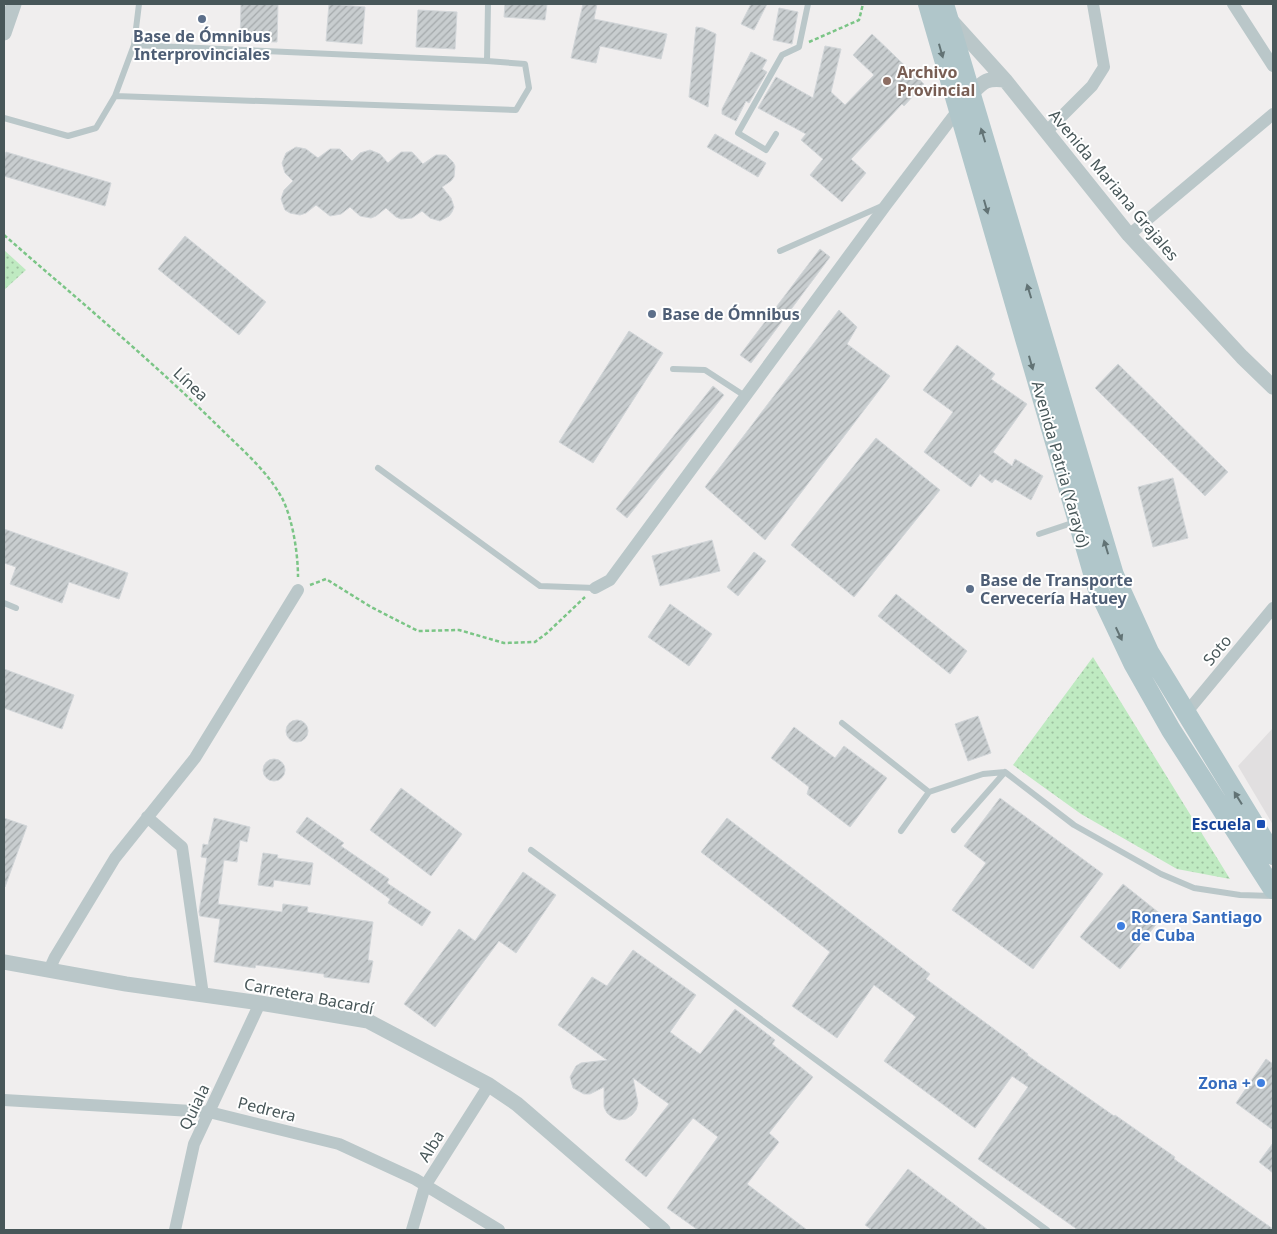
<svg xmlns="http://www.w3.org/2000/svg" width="1277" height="1234" viewBox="0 0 1277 1234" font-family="'Noto Sans',sans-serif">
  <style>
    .education { fill: #e1dfe0 }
    .grass { fill: url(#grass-dots) }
    .building { fill: url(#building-hatch); stroke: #d2d6d9 }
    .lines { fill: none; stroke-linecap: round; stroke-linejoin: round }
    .path { stroke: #7bc586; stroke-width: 2.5; stroke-dasharray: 4 2.5; stroke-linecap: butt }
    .service { stroke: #bac7c9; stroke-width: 6 }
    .minor { stroke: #bac7c9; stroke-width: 12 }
    .tertiary { stroke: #bac7c9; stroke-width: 15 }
    .primary { stroke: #b0c6ca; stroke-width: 20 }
    .oneway { fill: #627375 }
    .service-dot { fill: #5c6f8a; stroke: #fff; stroke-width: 2 }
    .education-dot { fill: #8d6e63; stroke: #fff; stroke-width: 2 }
    .transit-dot { fill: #1a4fb4; stroke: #fff; stroke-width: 2 }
    .shop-dot { fill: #3f7fe0; stroke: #fff; stroke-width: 2 }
    .labels { text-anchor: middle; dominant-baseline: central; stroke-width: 4; stroke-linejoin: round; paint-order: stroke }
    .service-label { font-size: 16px; font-weight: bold; fill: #4e5e75; stroke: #fff; text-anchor: start }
    .education-label { font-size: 16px; font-weight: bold; fill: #785e54; stroke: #fff; text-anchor: start }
    .street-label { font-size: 16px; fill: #485759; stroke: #fff }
    .transit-label { font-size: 16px; font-weight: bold; fill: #164399; stroke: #fff; text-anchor: end }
    .shop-label { font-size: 16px; font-weight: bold; fill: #366cbe; stroke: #fff; text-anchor: start }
  </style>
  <defs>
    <pattern id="grass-dots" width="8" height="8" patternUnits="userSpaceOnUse" patternTransform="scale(1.25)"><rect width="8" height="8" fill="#bfeac1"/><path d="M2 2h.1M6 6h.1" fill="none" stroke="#9dc0a0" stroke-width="1.8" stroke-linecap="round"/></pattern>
    <pattern id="building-hatch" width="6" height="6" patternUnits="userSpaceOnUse" patternTransform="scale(1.25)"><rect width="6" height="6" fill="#c8cdcf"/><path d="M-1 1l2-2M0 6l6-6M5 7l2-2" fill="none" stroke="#a4a9ab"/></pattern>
  </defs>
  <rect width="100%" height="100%" fill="#f0eeee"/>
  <path class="education" d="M1273 728V825L1238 766Z"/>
  <path class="grass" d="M4 250 26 270 4 290Z
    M1093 657 1230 879 1177 869 1081 814 1013 765Z"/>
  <path class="building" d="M241 4H278L277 42 240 41Z
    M329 4 365 7 362 44 326 41Z
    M505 4H547L545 20 504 17Z
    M583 4H597L594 19 667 34 661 59 600 46 596 63 571 58Z
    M751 4H767L754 30 741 24Z
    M779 8 798 12 792 44 773 40Z
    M418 10 457 12 455 49 416 47Z
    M696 27 703 28 716 34 708 107 689 97Z
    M872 34 924 84 904 106 902 104 851 159 866 173 842 202 810 175 823 159 801 140 806 134 758 108 776 77 813 98 825 46 841 49 831 92 845 105 874 75 853 55Z
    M751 52 767 60 762 69 767 72 749 103 746 101 736 121 722 114V109Z
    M715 134 766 163 758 177 707 147Z
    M296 147 306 149 318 158 330 149H340L352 161 360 153 370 150 380 154 388 163 401 152H412L423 164 436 155H446L453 162 455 166 454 177 451 181 442 187 451 198 454 207 452 212 449 216 440 221 430 218 422 211 412 218 401 219 396 217 386 208 376 216 371 218 360 216 350 207 341 214 330 216 316 205 306 213 300 215 290 213 285 210 281 199 284 190 293 181 285 173 282 163 286 153Z
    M6 152 111 183 105 206 4 176V160Z
    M185 236 266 302 239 335 158 269Z
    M820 249 830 257 751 363 740 355Z
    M839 310 857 327 847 344 890 376 765 540 705 487Z
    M629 331 663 353 593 463 559 442Z
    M957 345 995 374 991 379 1027 404 993 452 1012 466 1015 459 1043 476 1031 500 995 479 992 483 980 474 971 487 924 452 953 412 923 390Z
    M1118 364 1228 472 1205 496 1095 388Z
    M713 386 724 395 627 518 616 509Z
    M876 438 940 490 854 597 791 545Z
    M1173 478 1188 538 1153 547 1138 487Z
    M4 529 128 573 119 599 69 582 62 603 10 584 16 567 4 563Z
    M712 540 720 571 660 586 652 556Z
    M754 552 766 561 738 596 727 587Z
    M896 594 967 651 950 674 878 616Z
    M670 604 712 634 689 666 648 637Z
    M4 669 74 695 62 729 4 708Z
    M978 716 991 753 968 761 955 724Z
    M286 731a11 11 0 1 1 22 0a11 11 0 1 1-22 0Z
    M794 727 835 758 844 746 887 778 850 827 807 794 809 787 771 758Z
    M263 770a11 11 0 1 1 22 0a11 11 0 1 1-22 0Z
    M401 788 462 834 431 876 370 830Z
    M1000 798 1103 874 1033 969 952 910 986 863 964 846Z
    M307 817 344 843 341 846 389 879 387 883 431 912 422 926 388 903 390 899 296 832Z
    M4 818 27 826 5 887H4Z
    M214 818 250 827 247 842 240 840 237 862 224 860 218 904 282 912 283 904 308 907 307 912 373 922 368 960 373 961 369 983 324 977V974L256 965 255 968 214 962 220 919 200 916 199 912 207 858 201 857 203 844 208 845Z
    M727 818 930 974 926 979 1028 1054 1027 1055 1114 1116 1115 1115 1175 1157 1174 1159 1273 1229V1230H1078L978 1159 1028 1087 1012 1076 975 1128 884 1061 916 1017 874 985 837 1038 792 1006 830 952 701 852Z
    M263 853 278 855 277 858 313 863 310 885 274 880 273 887 258 885Z
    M523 872 556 895 516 953 499 941 435 1027 404 1004 459 929 475 941Z
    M1123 884 1163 916 1120 969 1080 937Z
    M633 950 696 995 670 1032 700 1054 735 1009 775 1040 772 1044 813 1077 769 1133 779 1142 747 1184 807 1230H698L667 1208 718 1137 693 1118 646 1177 625 1160 669 1104 633 1078 638 1103 636 1110 632 1115 626 1119 619 1120 613 1118 607 1113 604 1107V1087L590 1094H584L573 1088 570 1077 576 1066 581 1063 607 1060 558 1025 592 977 607 986Z
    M1266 1059 1273 1064V1130L1236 1103Z
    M1273 1143V1173L1259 1162Z
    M908 1169 988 1230H872L865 1225Z"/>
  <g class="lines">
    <path class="path" d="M809 42 859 20 863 4
      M4 235C76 298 150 359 218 426 241 449 268 471 283 500 293 521 298 554 298 577
      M310 585 326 579 371 607 418 631 459 630 504 643 535 642 547 633 585 597"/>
    <path class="service" d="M134 45 487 61 488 4
      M115 96 134 45 139 4
      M4 118 68 136 96 128 115 96 516 110 529 88 525 64 487 61
      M776 134 766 150 738 133 782 55 799 47 808 4
      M780 251 882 206
      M673 369 705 370 745 396
      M378 468 540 586 595 588
      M1039 534 1075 522
      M4 603 16 608
      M842 723 929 792
      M954 830 1005 772 1074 825 1161 874 1194 888 1240 895 1273 896
      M901 831 929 792 983 774 1005 772
      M531 850 1047 1230"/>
    <path class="minor" d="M1233 4 1273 66
      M1046 132 1092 86 1104 67 1093 4
      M1129 235 1273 114
      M595 588 610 580 886 205 958 110
      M1186 713 1273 608
      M147 817 182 847 203 995
      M49 970 55 957 115 858 195 758 298 590
      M4 1100 209 1112 339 1144 415 1179 499 1230
      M175 1230 194 1144 260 1003
      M412 1230 425 1186 489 1085"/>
    <path class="tertiary" d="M949 18 1005 80 1129 235 1242 357 1273 387
      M4 33 14 4
      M971 94C984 81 986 78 1005 80
      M4 962 126 984 260 1003 368 1021 489 1085 517 1104 663 1230"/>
    <path class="primary" d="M928 4 1097 587 1133 663 1171 730 1273 889
      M944 4 1114 575 1149 652 1273 855"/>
  </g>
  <defs><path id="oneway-solid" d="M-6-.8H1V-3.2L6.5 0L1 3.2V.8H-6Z" transform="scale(1.25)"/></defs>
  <g class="oneway">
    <use href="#oneway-solid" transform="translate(941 51) rotate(74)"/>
    <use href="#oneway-solid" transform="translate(983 135) rotate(-107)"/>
    <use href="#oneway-solid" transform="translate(986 207) rotate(74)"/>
    <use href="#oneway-solid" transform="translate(1029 291) rotate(-107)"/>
    <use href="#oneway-solid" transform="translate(1031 363) rotate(74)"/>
    <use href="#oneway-solid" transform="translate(1106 547) rotate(-107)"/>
    <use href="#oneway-solid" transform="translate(1119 634) rotate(65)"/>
    <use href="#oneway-solid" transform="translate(1238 798) rotate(-122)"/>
  </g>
  <g class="service-dot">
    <circle cx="202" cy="19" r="5"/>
    <circle cx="652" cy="314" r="5"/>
    <circle cx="970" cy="589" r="5"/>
  </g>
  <circle class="education-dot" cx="887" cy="81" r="5"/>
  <rect class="transit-dot" x="1256" y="819" width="10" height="10" rx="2.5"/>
  <g class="shop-dot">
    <circle cx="1121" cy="926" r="5"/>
    <circle cx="1261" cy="1083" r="5"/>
  </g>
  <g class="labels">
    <g class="service-label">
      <text x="202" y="36" text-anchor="middle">Base de Ómnibus<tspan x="202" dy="18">Interprovinciales</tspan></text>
      <text x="662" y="314">Base de Ómnibus</text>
      <text x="980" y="580">Base de Transporte<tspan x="980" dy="18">Cervecería Hatuey</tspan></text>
    </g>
    <g class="education-label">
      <text x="897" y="72">Archivo<tspan x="897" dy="18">Provincial</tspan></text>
    </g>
    <g class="street-label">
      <text transform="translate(1114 185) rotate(50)">Avenida Mariana Grajales</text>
      <text transform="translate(191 384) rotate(43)">Línea</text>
      <text transform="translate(1061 464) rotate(74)">Avenida Patria (Yarayó)</text>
      <text transform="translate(1217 650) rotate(-50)">Soto</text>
      <text transform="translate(309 996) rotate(11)">Carretera Bacardí</text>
      <text transform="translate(194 1107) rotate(-64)">Quiala</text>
      <text transform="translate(267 1109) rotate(14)">Pedrera</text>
      <text transform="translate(431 1146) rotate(-58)">Alba</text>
    </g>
    <g class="transit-label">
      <text x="1251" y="824">Escuela</text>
    </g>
    <g class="shop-label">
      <text x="1131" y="917">Ronera Santiago<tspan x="1131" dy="18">de Cuba</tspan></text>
      <text x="1251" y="1083" text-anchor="end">Zona +</text>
    </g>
  </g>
  <rect width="1277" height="1234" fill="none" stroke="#485759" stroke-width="10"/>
</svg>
